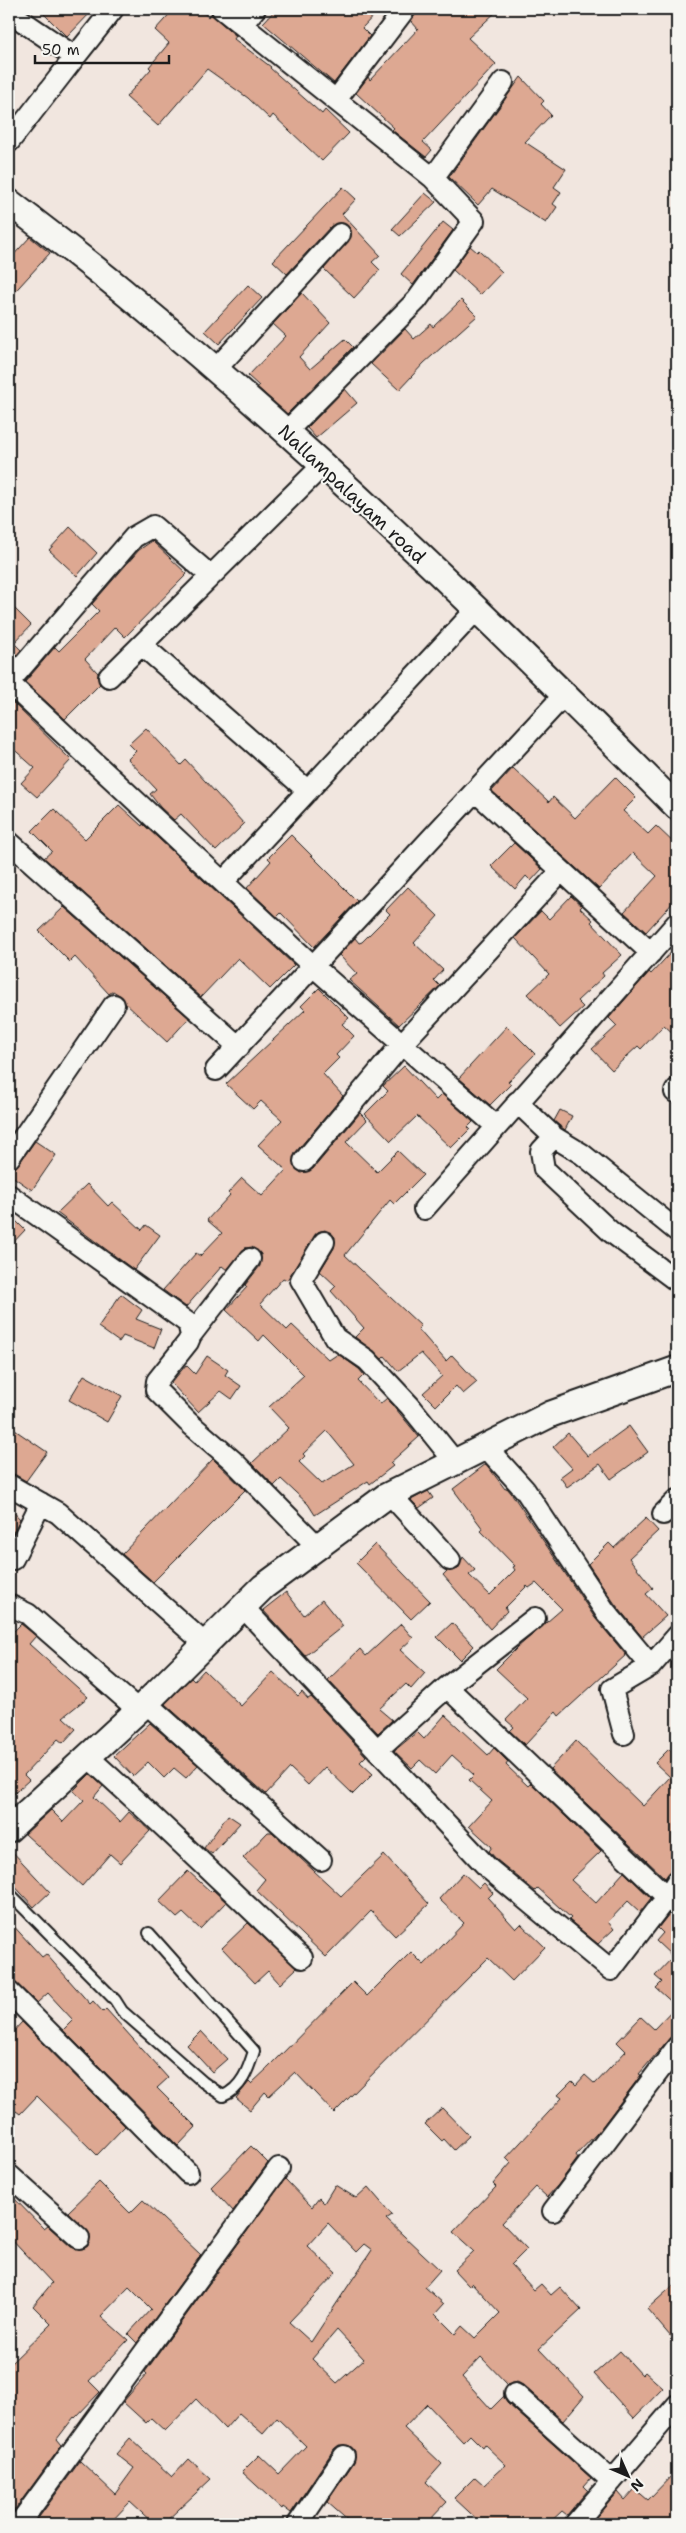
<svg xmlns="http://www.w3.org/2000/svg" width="686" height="2533" viewBox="0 0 686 2533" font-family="'Shantell Sans',sans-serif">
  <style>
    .building { fill: #dda892; stroke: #1c1c1c; fill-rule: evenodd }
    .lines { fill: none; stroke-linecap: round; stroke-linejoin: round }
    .service-casing { stroke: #1c1c1c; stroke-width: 14 }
    .minor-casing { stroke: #1c1c1c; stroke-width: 24 }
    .tertiary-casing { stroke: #1c1c1c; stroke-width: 29 }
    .service { stroke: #f6f6f2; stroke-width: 10 }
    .minor { stroke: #f6f6f2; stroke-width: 20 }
    .tertiary { stroke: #f6f6f2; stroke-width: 25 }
    .labels { text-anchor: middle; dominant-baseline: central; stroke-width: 4; stroke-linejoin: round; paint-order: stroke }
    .street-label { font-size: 19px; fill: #1c1c1c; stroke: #f6f6f2 }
  </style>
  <rect width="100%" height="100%" fill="#f1e6df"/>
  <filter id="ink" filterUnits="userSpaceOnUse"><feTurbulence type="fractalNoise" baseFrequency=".02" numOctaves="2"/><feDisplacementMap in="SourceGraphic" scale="10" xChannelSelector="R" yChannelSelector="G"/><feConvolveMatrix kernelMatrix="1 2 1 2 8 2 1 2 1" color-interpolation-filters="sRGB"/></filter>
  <g filter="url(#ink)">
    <path class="building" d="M39 9H94L67 37Z
      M174 9H199L208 17 211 14 236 36 234 39 271 67 270 68 322 114 325 110 349 133 322 161 273 115 270 119 248 98 207 69 158 126 126 97 151 69 149 67 169 43 155 30Z
      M276 9H380L362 28 370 36 334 83 263 23Z
      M419 9H499L468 38 496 64 423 142 432 150 426 157 392 130 394 128 356 93 368 77 370 80 418 29 411 21Z
      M521 77 544 101 541 104 551 115 525 142 566 169 554 187 561 192 553 204 557 207 546 223 492 189 478 205 449 177Z
      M343 187 356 199 342 214 380 255 372 262 380 270 354 298 324 269 351 237V230L343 223 331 226 287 274 273 261Z
      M425 193 436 202 400 236 392 229Z
      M443 222 453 230 413 285 401 274Z
      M30 237 50 253 9 298V260Z
      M470 246 477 252 479 250 502 272 480 295 453 270Z
      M248 285 262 298 219 344 205 331Z
      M302 293 330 323 299 357 310 369 345 339 353 347 287 414 257 387 259 386 248 376 286 336 273 324Z
      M461 300 477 316 424 363 399 390 371 364 405 329 414 339 431 324 433 327Z
      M345 389 357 403 316 438 307 428Z
      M70 527 97 553 77 576 49 550Z
      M152 541 187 574 125 637 115 627 85 659 98 673 100 684 65 719 25 682 55 647 59 651 99 611 92 604 139 550Z
      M9 603 31 625 14 643 21 650 9 664Z
      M9 699 71 760 37 797 21 783 35 768 9 745Z
      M146 728 181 765 186 760 244 824 216 851 181 814 174 820 160 807 150 794 156 789 128 759 136 751 129 744Z
      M513 768 549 802 553 797 575 818 615 777 636 798 623 811 648 834 656 826 677 846V898L646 932 624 912 657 876 633 853 599 889 492 791Z
      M119 805 142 826 143 824 294 965 270 989 238 958 201 997 44 858 52 851 32 831 54 809 85 839Z
      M291 835 357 901 314 947 281 913 277 917 247 888 271 861 268 858Z
      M514 843 542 869 531 881 526 876 515 889 491 866Z
      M408 887 438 916 414 943 443 970 434 980 440 986 399 1025 349 980 357 974 339 955 355 938 359 943 362 942 390 914 386 910Z
      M571 896 582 906 580 908 593 920 591 922 622 955 602 973 604 976 577 1001 583 1007 560 1028 528 994 549 974 515 938 541 911 549 919Z
      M64 907 189 1018 167 1042 125 1003 121 996 113 991 109 994 75 957 70 962 39 931Z
      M677 946V1037L664 1025 641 1049 638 1046 612 1070 592 1049 617 1026 609 1018 649 972 651 974Z
      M319 988 349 1018 342 1024 354 1036 336 1055 339 1058 323 1074 343 1096 295 1153 293 1166 301 1173 313 1169 360 1113 367 1120 346 1142 377 1172 398 1151 423 1175 394 1204 390 1200 345 1255 421 1326 418 1329 446 1361 452 1355 477 1382 463 1394 456 1386 436 1406 423 1393 442 1376 421 1353 398 1371 385 1356 382 1359 355 1337 364 1328 331 1291 336 1286 320 1271 334 1248 335 1237 325 1230 318 1232 287 1280 283 1278 260 1304 287 1330 292 1325 329 1360 338 1354 359 1369 364 1375 358 1381 380 1404 387 1398 419 1437 390 1463 393 1466 370 1484 368 1481 315 1515 308 1504 281 1479 274 1486 252 1463 289 1428 269 1407 304 1375 264 1335 259 1341 226 1310 247 1287 245 1285 260 1266 261 1254 252 1247 245 1248 227 1270 222 1266 186 1307 163 1290 196 1253 200 1256 222 1233 207 1220 230 1195 228 1193 242 1178 262 1196 286 1170 258 1145 282 1120 261 1101 253 1109 226 1084 305 1010 301 1006ZM327 1431 354 1464 322 1484 299 1462 305 1456 303 1454Z
      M507 1026 535 1054 508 1082 511 1084 490 1105 459 1078Z
      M404 1066 436 1100 442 1094 473 1122 468 1127 470 1129 451 1148 417 1116 391 1141 365 1114 388 1091 383 1086Z
      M560 1110 572 1116 565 1130 554 1121Z
      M35 1141 56 1155 32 1190 9 1174V1170L18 1165Z
      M87 1184 108 1206 112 1202 142 1230 146 1225 160 1235 134 1270 57 1213Z
      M9 1214 25 1230 9 1247Z
      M121 1294 142 1310 136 1319 161 1329 154 1348 123 1336 119 1342 98 1327Z
      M207 1356 228 1370 225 1375 241 1386 232 1399 221 1391 198 1412 171 1383 186 1365 195 1374Z
      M84 1375 122 1396 107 1422 69 1400Z
      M9 1426 47 1452 26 1481 9 1471Z
      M629 1426 648 1452 611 1479 600 1464 567 1487 560 1477 572 1468 553 1447 568 1433 588 1456Z
      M213 1459 245 1490 153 1582 122 1554Z
      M486 1464 505 1489 507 1488 512 1494 595 1618 626 1655 559 1716 556 1712 525 1745 510 1731 514 1727 506 1720 527 1698 496 1669 518 1647 562 1609 536 1583 529 1588 527 1586 505 1608 507 1611 490 1629 443 1575 447 1571 458 1569 463 1557 475 1570 469 1575 490 1595 515 1570 513 1567 515 1566 481 1531 483 1529 453 1489Z
      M428 1491 433 1498 419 1508 411 1500Z
      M9 1507 20 1519 9 1541Z
      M646 1518 658 1531 629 1558 653 1588 646 1594 666 1616 642 1637 615 1604 588 1564 609 1543 614 1548Z
      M375 1544 430 1601 411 1619 356 1563Z
      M286 1592 304 1615 322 1600 343 1626 305 1656 263 1610Z
      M452 1623 474 1646 460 1660 437 1637Z
      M21 1624 36 1636 29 1644 88 1697 63 1717 76 1729 63 1743 58 1739 24 1775 29 1780 9 1798V1636Z
      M401 1624 413 1638 400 1650 425 1673 411 1689 406 1684 379 1709 392 1720 378 1733 328 1680 360 1649 366 1656Z
      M204 1670 241 1706 273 1672 298 1696 302 1692 308 1699 311 1697 366 1756 360 1762 373 1774 353 1794 325 1767 308 1785 290 1768 266 1794 165 1704 191 1678 194 1681Z
      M445 1715 488 1755 494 1748 508 1762 506 1765 528 1786 531 1783 601 1851 571 1880 596 1903 624 1872 651 1898 640 1912 628 1901 608 1922 614 1929 598 1944 569 1920 571 1918 538 1888 535 1891 497 1860 489 1851 492 1847 469 1826 492 1801 469 1780 474 1775 452 1755 435 1774 420 1760 412 1768 394 1751 417 1732 424 1739Z
      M150 1723 198 1765 186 1778 174 1768 164 1778 148 1762 133 1776 114 1756Z
      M576 1741 643 1806 670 1777 655 1763 669 1749 677 1757V1869L671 1871 665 1878 550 1769Z
      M90 1774 103 1786 94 1797 120 1822 129 1812 150 1831 120 1863 110 1854 82 1886 25 1834 51 1810 63 1822 84 1800 73 1791Z
      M228 1815 240 1823 212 1854 204 1848Z
      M268 1832H272L341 1896 384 1855 429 1904 395 1936 371 1911 326 1957 256 1890 265 1879 243 1858Z
      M9 1848 50 1892 34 1907 9 1880Z
      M188 1871 211 1892 213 1890 226 1902 200 1929 183 1913 177 1918 159 1901Z
      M463 1873 479 1888 484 1883 493 1893 488 1898 516 1929 521 1924 545 1947 512 1981 488 1958 334 2113 295 2072 269 2096 265 2092 250 2110 236 2098 249 2082 251 2084 269 2067 353 1982 367 1996 411 1952 424 1965 464 1923 439 1899Z
      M669 1914 677 1916V2035L668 2040 639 2074 641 2075 598 2132 576 2155 578 2158 558 2185 547 2197 536 2187 502 2223 527 2249 511 2265 534 2290 541 2284 551 2295 560 2287 581 2310 539 2349 584 2396 563 2421 523 2385 517 2382 508 2385 481 2357 462 2377 491 2409 504 2396 507 2403 591 2478 584 2486 588 2490 567 2515 562 2511 548 2524H482L454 2498 475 2477 484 2485 506 2465 484 2444 482 2447 470 2435 463 2442 427 2404 404 2428 442 2464 426 2482 447 2502 426 2524H352L327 2502 354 2462 355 2451 350 2446 339 2445 334 2449 291 2513 283 2507 282 2509 242 2472 259 2455 279 2474 306 2446 277 2418 263 2434 239 2413 225 2429 196 2399 165 2431 151 2418 146 2423 123 2402 147 2374 145 2372 285 2179 312 2207 319 2198 324 2203 335 2185 356 2198 368 2187 392 2215 386 2219 440 2270 425 2287 444 2304 435 2314 455 2334 462 2326 475 2338 500 2313 472 2283 469 2286 454 2270 474 2251 453 2232 496 2187 493 2184 511 2163 506 2158 562 2098 558 2095 572 2081 576 2085 585 2075 595 2084 626 2051 617 2042 641 2017 654 2029 676 2006 656 1988 662 1982 655 1976 673 1957 656 1941 663 1933 658 1928ZM328 2223 356 2252 364 2244 372 2250 311 2342 289 2322 336 2273 307 2246ZM337 2330 364 2359 337 2383 312 2359Z
      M9 1921 42 1957 46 1954 90 2004 93 2001 103 2012 106 2009 168 2078 157 2088 196 2127 178 2146 63 2030 73 2020 48 1993 37 2003 17 1984 9 1980Z
      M248 1923 297 1968 280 1984 268 1971 255 1983 222 1948Z
      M22 2022 125 2126 97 2155 37 2096 20 2114 16 2111 9 2119V2036Z
      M201 2031 227 2059 212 2072 187 2045Z
      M442 2108 469 2136 454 2150 444 2139 442 2141 425 2124Z
      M251 2146 268 2163 233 2211 211 2187Z
      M99 2182 130 2213 143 2200 201 2255 137 2343 128 2334 151 2309 129 2287 101 2316 128 2340 89 2381 100 2392 75 2418 74 2417 57 2439 62 2445 13 2512 9 2508V2365L51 2324 33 2306 52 2283 9 2237V2193L44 2229 48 2226 71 2247 82 2249 88 2246 90 2234 68 2212Z
      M677 2282V2344L647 2309Z
      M620 2351 642 2375 645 2372 663 2388 634 2418 594 2374Z
      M130 2438 172 2477 189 2459 211 2479 163 2524H154L130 2502 109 2524H34L80 2461 115 2494 134 2468 116 2454Z
      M677 2470V2524H590L618 2492 625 2500 635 2489 648 2500Z"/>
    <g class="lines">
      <defs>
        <path id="service" d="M9 1893 115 2000 122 2011 203 2082 223 2096C242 2088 248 2070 254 2051L149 1933"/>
        <path id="minor" d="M222 9 433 178 503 82
          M9 12 75 57 113 9
          M242 25 255 9
          M336 100 405 9
          M9 142 75 57
          M215 370 340 234
          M286 432 417 300 474 221 433 178
          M142 645 308 791
          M109 677 323 465
          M9 682 134 537 153 526 211 576
          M9 683 313 966 565 694
          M475 791 651 953
          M9 842 239 1047
          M223 882 476 610
          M216 1070 313 966 402 1044 561 871
          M675 1092 677 1089
          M517 1102 554 1137 582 1154 677 1231
          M554 1137 541 1151 544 1169 611 1232 677 1281
          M9 1158 114 1005
          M304 1161 402 1044 496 1126
          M9 1195 188 1323 191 1335 188 1342 157 1381 156 1390 188 1422 232 1460 318 1547
          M424 1209 677 923
          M324 1242 301 1280 335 1338 367 1360 410 1406 455 1462
          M191 1335 250 1259
          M486 1447 525 1490 605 1611 651 1666
          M9 1485 58 1513 204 1643
          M390 1494 450 1560
          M663 1514 677 1500
          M13 1559 41 1503
          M9 1605 28 1614 137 1709 146 1703 321 1860
          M243 1607 489 1869 611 1970 667 1897 447 1687 535 1618
          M624 1734 612 1689 651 1666 677 1636
          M377 1750 447 1687
          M88 1757C161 1822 231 1891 302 1958
          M676 1905 667 1897 677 1881
          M9 1992 188 2173
          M9 2175 79 2238
          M553 2211 677 2047
          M515 2394 612 2481
          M19 2524 279 2168
          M298 2524 344 2456
          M575 2524 677 2405"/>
        <path id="tertiary" d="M9 202C49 233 91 264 130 297 322 456 501 630 677 807
          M9 1829 146 1703 263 1587 385 1497 551 1414 677 1369"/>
      </defs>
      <use href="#service" class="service-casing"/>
      <use href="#minor" class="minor-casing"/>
      <use href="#tertiary" class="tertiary-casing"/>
      <use href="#service" class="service"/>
      <use href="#minor" class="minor"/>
      <use href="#tertiary" class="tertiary"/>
    </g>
  </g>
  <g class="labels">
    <g class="street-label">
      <text transform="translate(352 494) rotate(43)">Nallampalayam road</text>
    </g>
  </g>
  <rect width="686" height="2533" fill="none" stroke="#f6f6f2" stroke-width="30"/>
  <rect x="15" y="15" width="656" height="2503" fill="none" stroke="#1c1c1c" stroke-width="2" filter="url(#ink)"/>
  <g transform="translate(628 2476) rotate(135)" stroke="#f6f6f2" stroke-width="4" paint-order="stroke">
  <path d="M0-4L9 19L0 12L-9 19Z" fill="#1c1c1c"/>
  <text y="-8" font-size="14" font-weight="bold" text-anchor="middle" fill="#1c1c1c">N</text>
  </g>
  <path d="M35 55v8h134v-8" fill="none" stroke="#1c1c1c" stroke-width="2.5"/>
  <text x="42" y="55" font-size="15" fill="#1c1c1c" stroke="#f6f6f2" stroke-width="4" paint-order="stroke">50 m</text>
</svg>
